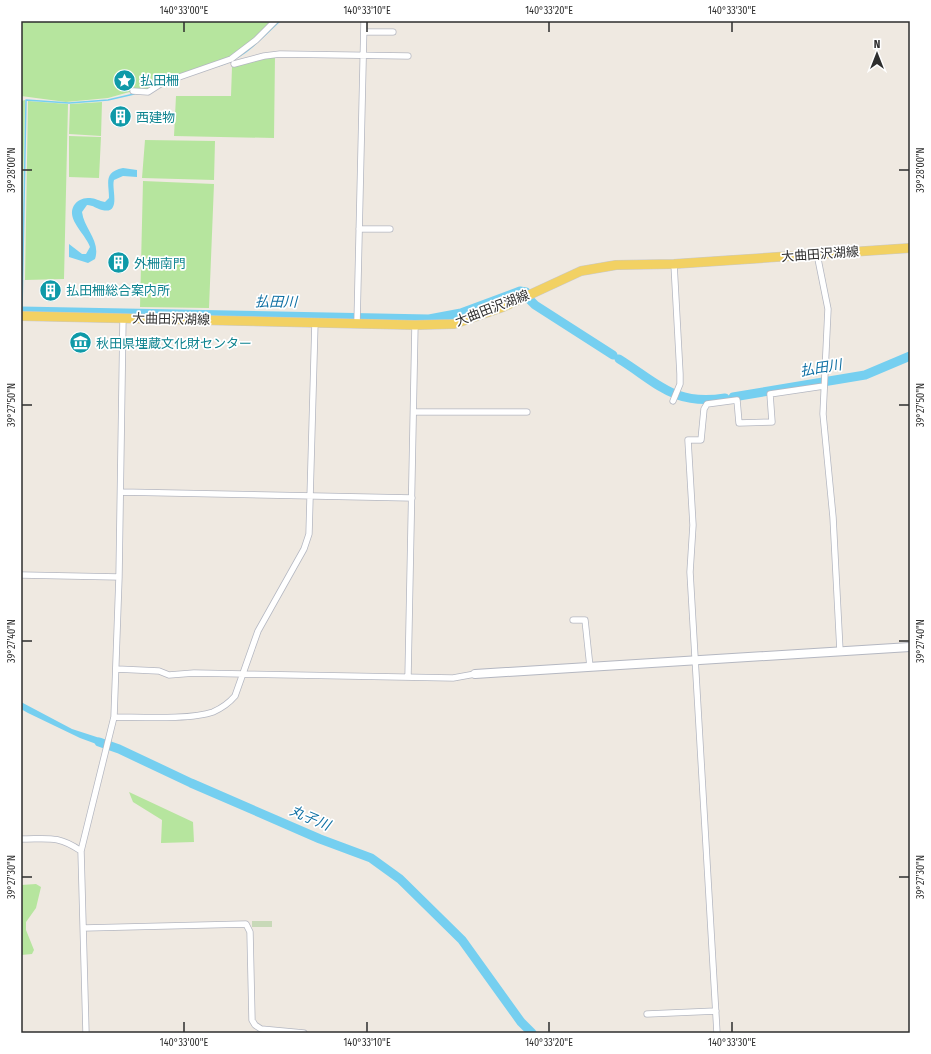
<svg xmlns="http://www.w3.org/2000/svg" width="931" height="1054" viewBox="0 0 931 1054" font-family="'Fira Sans Condensed','Noto Sans JP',sans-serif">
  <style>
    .green { fill: #b6e59e }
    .cemetery { fill: #c8d9b8 }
    .water { fill: #75cff0 }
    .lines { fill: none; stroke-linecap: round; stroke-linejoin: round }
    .stream { stroke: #75cff0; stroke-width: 1.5 }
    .river { stroke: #75cff0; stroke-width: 9 }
    .street-casing { stroke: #b4b7c1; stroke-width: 7 }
    .secondary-casing { stroke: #b4b7c1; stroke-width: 10 }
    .primary-casing { stroke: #c9c9c9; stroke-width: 10 }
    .street { stroke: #fff; stroke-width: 5.5 }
    .secondary { stroke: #fff; stroke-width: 8 }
    .primary { stroke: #f2d163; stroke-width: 9 }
    .ticks { fill: none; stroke: #2e2e2e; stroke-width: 1.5 }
    .labels { text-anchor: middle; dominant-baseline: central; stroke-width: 3.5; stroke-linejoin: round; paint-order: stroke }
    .culture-label { font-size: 13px; fill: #0d838f; stroke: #fff; text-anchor: start }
    .street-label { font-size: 13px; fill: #2e2e2e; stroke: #fff }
    .water-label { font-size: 14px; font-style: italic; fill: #0d6fa3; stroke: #fff }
    .neatline { fill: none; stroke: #2e2e2e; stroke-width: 1.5 }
    .ticks-label { font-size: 10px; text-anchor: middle; fill: #2e2e2e }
  </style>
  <rect width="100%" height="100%" fill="#efe9e1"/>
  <path class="green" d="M21 21H275L231 59 162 83 148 92 133 91 108 98 66 102 21 96Z
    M275 56 274 138 174 136 176 96H231L232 67Z
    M25 100 21 278V101Z
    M28 101 68 104 64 279 25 280Z
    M102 102 101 136 69 134 70 104Z
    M69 136 101 137 99 178 69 177Z
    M145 140 215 141 214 180 142 178Z
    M143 181 214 184 209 308 140 307Z
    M129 792 193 822 194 842 161 843 162 820 133 802Z
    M36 884 41 887 36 908 26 922V930L34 950 32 954 21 955V885Z"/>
  <path class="cemetery" d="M252 921H272V927H252Z"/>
  <path class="water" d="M123 168 137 170V177L123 176 114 180C111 188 122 215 102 210 97 209 93 205 87 205L82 212C84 229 101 241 95 259L88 263 69 257V244L82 254H86L90 247C86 234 64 218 75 204 79 199 84 198 90 198 95 198 99 201 105 202L109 198C109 183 103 172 123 168Z
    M21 702 72 729 112 742 110 749 80 738 28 713 21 709Z"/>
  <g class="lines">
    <path class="stream" d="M218 66C246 57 259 40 280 21
      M22 311 26 100 69 103 108 100 134 94"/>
    <path class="river" d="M530 300 535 305 613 355
      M21 311 429 319 461 313 520 291 526 292
      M619 359C659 384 674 406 725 398
      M733 397 865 375 910 356
      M99 742 119 749 191 783 320 839 371 858 400 879 462 940 521 1022 532 1033"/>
    <defs>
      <path id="street" d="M364 32H393
        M234 64 264 56 280 54 408 56
        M133 91 148 92 162 83 231 59 256 40 275 21
        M359 229H390
        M817 254 828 309 823 414 833 517 840 651
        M357 324 364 21
        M673 401 680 384V374L674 264
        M415 412H527
        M121 492 412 498
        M21 575 119 577
        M573 620H585L590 667
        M117 669 159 671 169 675 194 673 453 678 475 674
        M408 677 415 325
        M114 717C139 717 191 720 213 712 222 708 229 703 235 696L258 631 304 549 309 534 315 322
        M21 839C48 839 58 835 81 851
        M84 928 246 924 250 932 252 1020 255 1025 261 1029 304 1033
        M647 1014 716 1011
        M86 1033 81 851 114 717 119 577 123 318
        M717 1033 690 572 693 525 688 440H701L704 409 707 404 737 400 739 423 772 422 770 394 824 386"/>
      <path id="secondary" d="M475 674 910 647"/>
      <path id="primary" d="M21 316 415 325 454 324 503 307 581 271 616 265 674 264 910 248"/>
    </defs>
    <use href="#street" class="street-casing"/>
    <use href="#secondary" class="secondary-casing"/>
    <use href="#primary" class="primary-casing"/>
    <use href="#street" class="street"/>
    <use href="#secondary" class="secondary"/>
    <use href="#primary" class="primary"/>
  </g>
  <path class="ticks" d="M184 22V32M367 22V32M549 22V32M732 22V32M22 170H32M899 170H909M22 405H32M899 405H909M22 641H32M899 641H909M22 877H32M899 877H909M184 1022V1032M367 1022V1032M549 1022V1032M732 1022V1032"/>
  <defs>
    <symbol id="sight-disc" viewBox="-11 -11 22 22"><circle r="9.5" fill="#0f9aa8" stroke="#fff"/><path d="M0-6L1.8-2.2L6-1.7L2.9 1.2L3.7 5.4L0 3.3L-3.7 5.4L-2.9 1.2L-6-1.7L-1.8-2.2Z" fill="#fff"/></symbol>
    <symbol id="building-disc" viewBox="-11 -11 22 22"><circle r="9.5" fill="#0f9aa8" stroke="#fff"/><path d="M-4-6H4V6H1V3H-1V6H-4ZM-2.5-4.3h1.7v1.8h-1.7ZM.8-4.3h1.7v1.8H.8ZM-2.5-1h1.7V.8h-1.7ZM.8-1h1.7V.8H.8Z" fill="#fff"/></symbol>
    <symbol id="museum-disc" viewBox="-11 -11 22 22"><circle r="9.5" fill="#0f9aa8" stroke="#fff"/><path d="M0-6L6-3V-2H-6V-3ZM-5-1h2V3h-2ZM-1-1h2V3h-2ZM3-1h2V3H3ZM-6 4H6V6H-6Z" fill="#fff"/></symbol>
  </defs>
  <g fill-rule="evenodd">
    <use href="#sight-disc" x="112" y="68" width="25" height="25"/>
    <use href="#building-disc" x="108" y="104" width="25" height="25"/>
    <use href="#building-disc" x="106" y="250" width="25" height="25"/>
    <use href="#building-disc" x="38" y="278" width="25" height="25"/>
    <use href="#museum-disc" x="68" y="330" width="25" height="25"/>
  </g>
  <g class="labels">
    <g class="culture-label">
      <text x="140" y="80">払田柵</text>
      <text x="136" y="117">西建物</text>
      <text x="134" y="263">外柵南門</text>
      <text x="66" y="290">払田柵総合案内所</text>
      <text x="96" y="343">秋田県埋蔵文化財センター</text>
    </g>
    <g class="street-label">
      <text transform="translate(820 254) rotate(-4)">大曲田沢湖線</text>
      <text transform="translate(492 308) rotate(-21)">大曲田沢湖線</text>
      <text transform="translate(171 319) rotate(1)">大曲田沢湖線</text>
    </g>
    <g class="water-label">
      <text transform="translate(276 302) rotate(1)">払田川</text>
      <text transform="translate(821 368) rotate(-9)">払田川</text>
      <text transform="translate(310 818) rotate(23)">丸子川</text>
    </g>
  </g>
  <rect width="931" height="1054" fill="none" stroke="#ffffff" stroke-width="44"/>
  <g transform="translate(877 54)" stroke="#ffffff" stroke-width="3" paint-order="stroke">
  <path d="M0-3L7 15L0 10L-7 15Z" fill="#2e2e2e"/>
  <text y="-6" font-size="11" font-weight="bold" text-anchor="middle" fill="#2e2e2e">N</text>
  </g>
  <rect x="22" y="22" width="887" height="1010" class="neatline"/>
  <g class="ticks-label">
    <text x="184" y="14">140°33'00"E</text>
    <text x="367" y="14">140°33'10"E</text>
    <text x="549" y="14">140°33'20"E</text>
    <text x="732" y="14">140°33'30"E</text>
    <text transform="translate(11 170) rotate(-90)" y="4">39°28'00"N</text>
    <text transform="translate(920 170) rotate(-90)" y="4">39°28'00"N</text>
    <text transform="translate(11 405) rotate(-90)" y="4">39°27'50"N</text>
    <text transform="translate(920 405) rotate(-90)" y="4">39°27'50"N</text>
    <text transform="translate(11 641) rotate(-90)" y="4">39°27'40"N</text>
    <text transform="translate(920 641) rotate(-90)" y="4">39°27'40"N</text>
    <text transform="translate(11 877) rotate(-90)" y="4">39°27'30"N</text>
    <text transform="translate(920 877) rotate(-90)" y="4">39°27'30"N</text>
    <text x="184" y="1046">140°33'00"E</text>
    <text x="367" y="1046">140°33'10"E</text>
    <text x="549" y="1046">140°33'20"E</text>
    <text x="732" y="1046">140°33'30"E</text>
  </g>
</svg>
